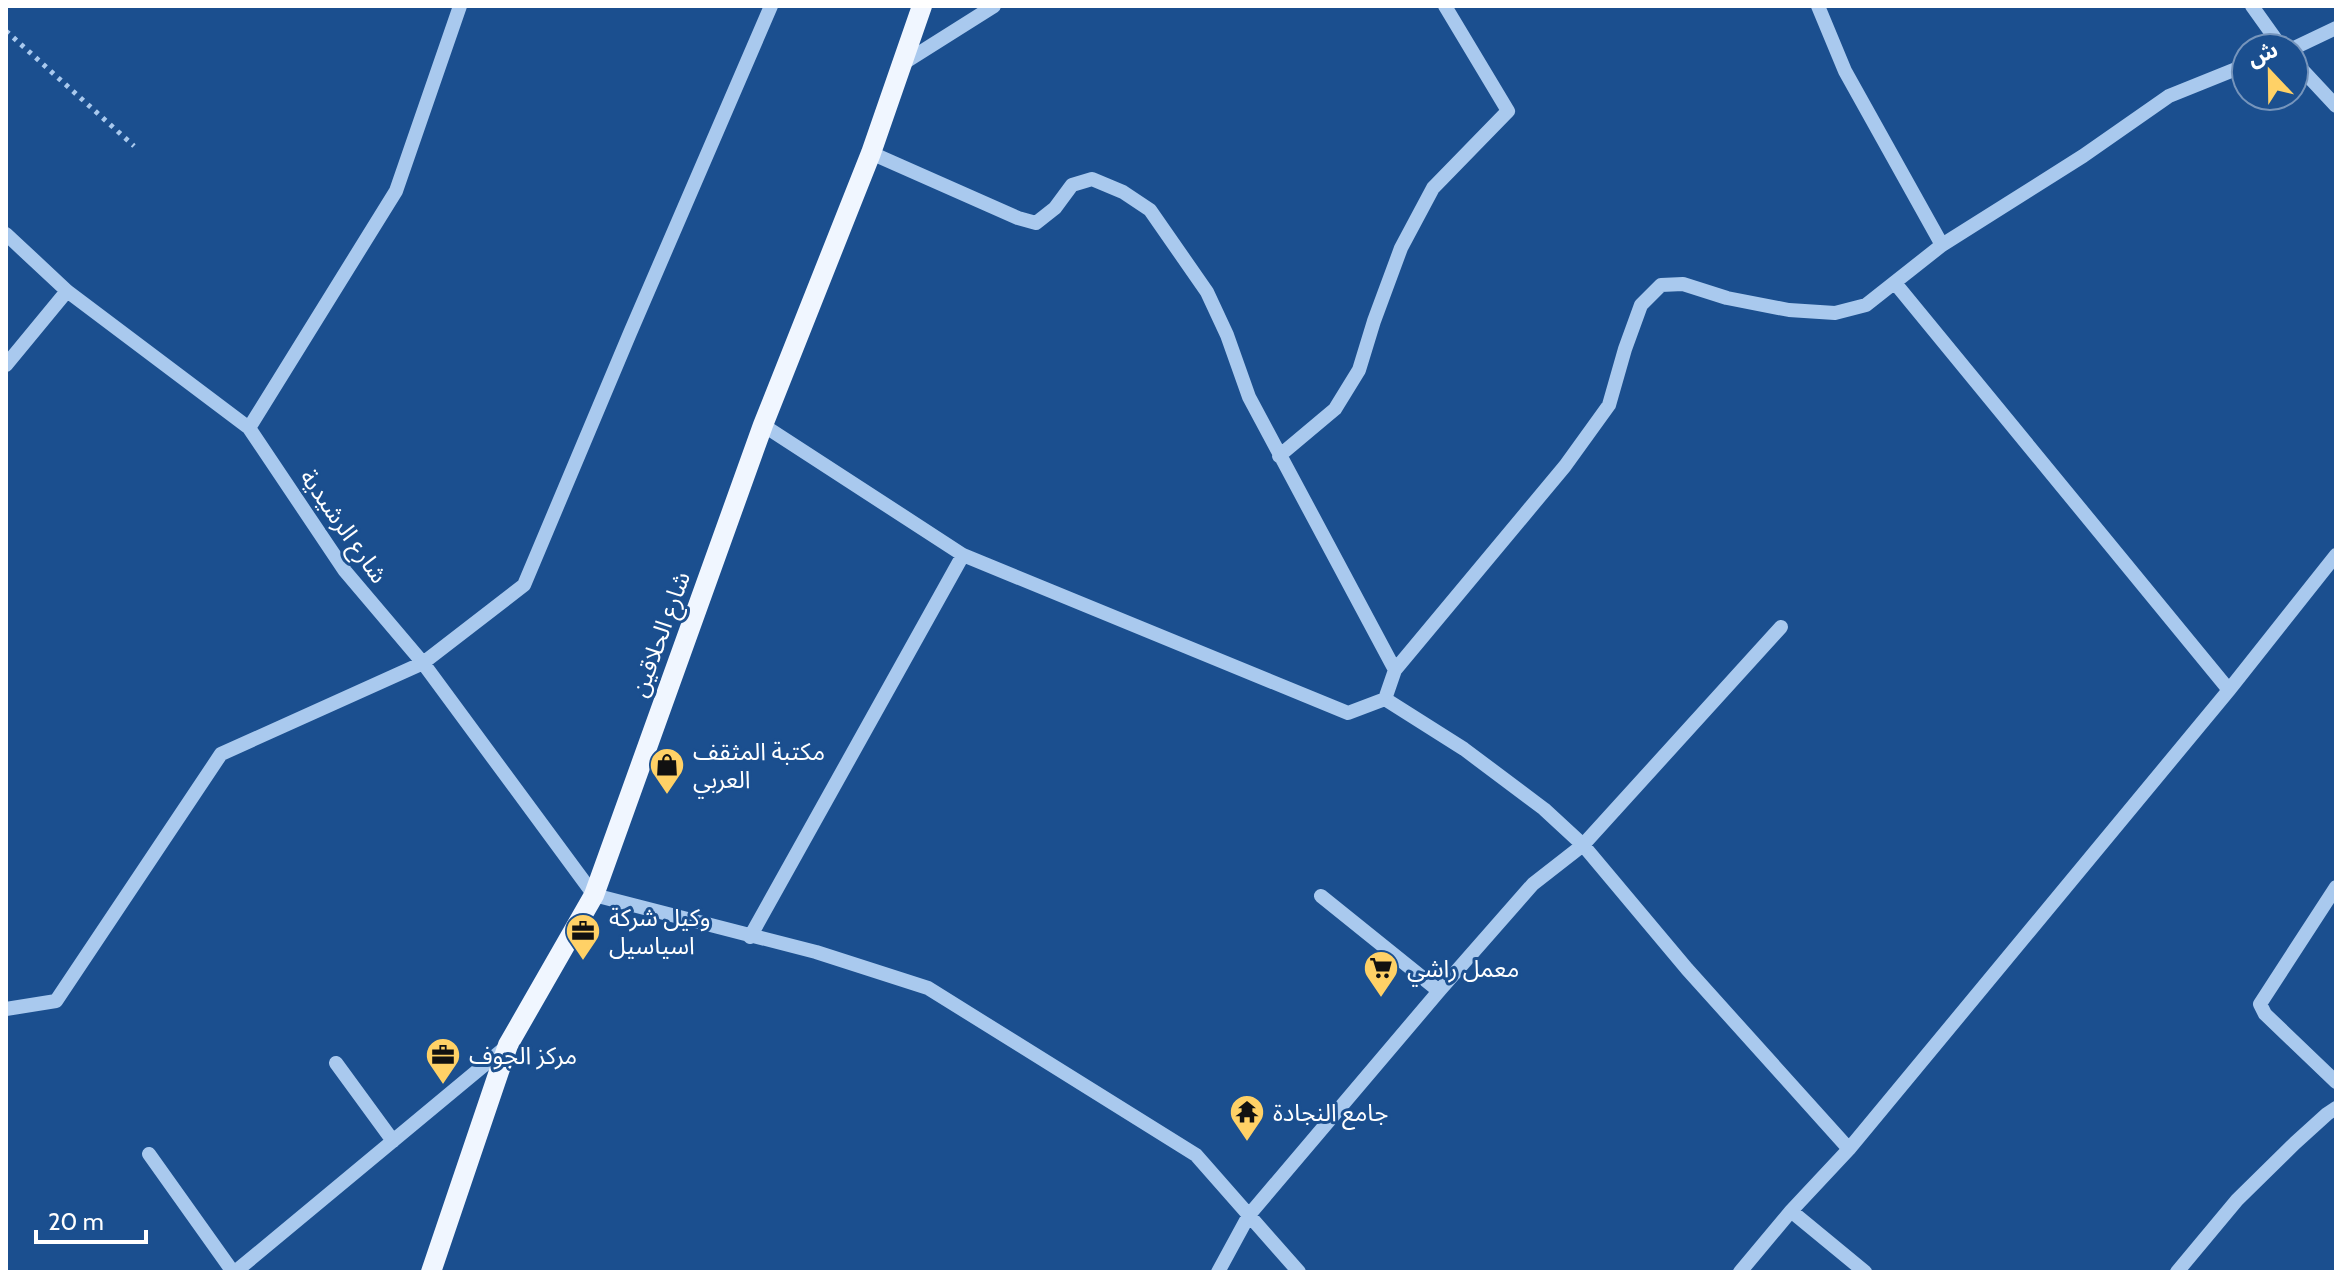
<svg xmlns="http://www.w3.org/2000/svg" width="2342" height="1278" viewBox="0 0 2342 1278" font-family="Cabin,'Noto Sans Arabic',sans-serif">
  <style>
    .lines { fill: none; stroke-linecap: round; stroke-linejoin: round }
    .path { stroke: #a9c9ee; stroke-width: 5; stroke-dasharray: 4 6; stroke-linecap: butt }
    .minor { stroke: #a9c9ee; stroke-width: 14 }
    .major { stroke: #f0f6ff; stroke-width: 20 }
    .labels { text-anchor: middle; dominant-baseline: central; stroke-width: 6; stroke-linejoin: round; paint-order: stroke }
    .street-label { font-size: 24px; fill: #fff; stroke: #1b4f8f }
    .poi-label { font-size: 24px; fill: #fff; stroke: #1b4f8f; text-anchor: start }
  </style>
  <rect width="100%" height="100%" fill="#1b4f8f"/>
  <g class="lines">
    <path class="path" d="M6 31 134 146"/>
    <path class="minor" d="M1818 6 1845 71 1942 245
      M2252 6 2282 48
      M2294 48 2336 28
      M2294 61 2336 106
      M902 64 994 6
      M871 153 1018 218 1036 223 1055 208 1072 185 1092 179 1123 192 1150 210 1207 292 1227 335 1249 397 1395 670
      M6 234 67 291 249 428 345 571 423 663 594 895 816 952 928 988 1196 1155 1299 1272
      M1895 283 2229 690
      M6 365 67 291
      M763 425 963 555 1348 713 1385 699 1464 749 1544 809 1583 845 1687 969 1849 1149
      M249 428 396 191 460 6
      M1279 456 1335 409 1359 370 1374 321 1401 248 1433 188 1508 111 1445 6
      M1385 699 1395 670 1565 466 1609 405 1625 349 1641 305 1661 285 1683 284 1727 298 1789 310 1835 313 1866 305 1942 245 2083 156 2169 96 2246 65
      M2336 887 2260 1004 2265 1014 2336 1082
      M1321 896 1439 991
      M750 937 963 555
      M6 1009 56 1001 221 754 423 663 524 585 630 333 771 6
      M336 1063 393 1141
      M149 1154 233 1272
      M1791 1211 1865 1272
      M235 1272 506 1047
      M1218 1272 1249 1215 1439 991 1533 884 1583 845 1781 627
      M1740 1272 1791 1211 1849 1149 2229 690 2336 555
      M2177 1272 2237 1200 2295 1143 2327 1114 2336 1108"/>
    <path class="major" d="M431 1272 508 1045 594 895 763 425 871 153 922 6"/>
  </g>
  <defs>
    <symbol id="shop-pin" viewBox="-11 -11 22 30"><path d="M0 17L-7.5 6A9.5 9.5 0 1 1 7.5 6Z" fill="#ffd166" stroke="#1b4f8f"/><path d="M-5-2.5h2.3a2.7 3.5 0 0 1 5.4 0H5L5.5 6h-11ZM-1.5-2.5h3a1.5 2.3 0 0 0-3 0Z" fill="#111"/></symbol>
    <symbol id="office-pin" viewBox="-11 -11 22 30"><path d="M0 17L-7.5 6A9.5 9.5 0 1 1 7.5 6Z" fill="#ffd166" stroke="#1b4f8f"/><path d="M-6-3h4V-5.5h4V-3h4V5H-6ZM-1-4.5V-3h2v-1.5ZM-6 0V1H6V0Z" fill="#111"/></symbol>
    <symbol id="supermarket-pin" viewBox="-11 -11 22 30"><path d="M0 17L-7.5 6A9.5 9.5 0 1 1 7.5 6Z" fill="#ffd166" stroke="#1b4f8f"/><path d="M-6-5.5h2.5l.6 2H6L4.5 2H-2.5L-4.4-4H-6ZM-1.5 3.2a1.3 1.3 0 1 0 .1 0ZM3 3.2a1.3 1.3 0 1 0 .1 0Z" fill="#111"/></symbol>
    <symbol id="temple-pin" viewBox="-11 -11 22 30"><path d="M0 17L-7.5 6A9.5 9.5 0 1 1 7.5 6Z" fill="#ffd166" stroke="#1b4f8f"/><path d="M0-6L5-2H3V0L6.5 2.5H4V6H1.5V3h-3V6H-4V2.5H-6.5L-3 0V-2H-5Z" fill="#111"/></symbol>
  </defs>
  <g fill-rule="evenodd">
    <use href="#shop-pin" x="647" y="745" width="40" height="54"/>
    <use href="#office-pin" x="563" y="911" width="40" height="54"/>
    <use href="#supermarket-pin" x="1361" y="948" width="40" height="54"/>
    <use href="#office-pin" x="423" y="1035" width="40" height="54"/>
    <use href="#temple-pin" x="1227" y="1092" width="40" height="54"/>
  </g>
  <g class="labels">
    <g class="street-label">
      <text transform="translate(344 526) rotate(55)">شارع الرشيدية</text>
      <text transform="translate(660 634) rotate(-70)">شارع الحلاقين</text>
    </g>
    <g class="poi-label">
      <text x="693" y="751">مكتبة المثقف<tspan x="693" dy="28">العربي</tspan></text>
      <text x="609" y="917">وكيل شركة<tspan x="609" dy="28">اسياسيل</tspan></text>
      <text x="1407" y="968">معمل راشي</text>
      <text x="469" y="1055">مركز الجوف</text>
      <text x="1273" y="1112">جامع النجادة</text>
    </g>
  </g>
  <rect width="2342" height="1278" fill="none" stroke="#ffffff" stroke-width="16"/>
  <g transform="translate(2270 72) rotate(338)"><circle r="38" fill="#1b4f8f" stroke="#7695bc" stroke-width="2"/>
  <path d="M0-6L14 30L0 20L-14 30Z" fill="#ffd166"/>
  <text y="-12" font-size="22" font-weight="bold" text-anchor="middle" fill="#ffffff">ش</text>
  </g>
  <path d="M36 1230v12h110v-12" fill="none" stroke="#ffffff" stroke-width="4"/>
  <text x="48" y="1230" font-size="24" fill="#ffffff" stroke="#1b4f8f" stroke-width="6" paint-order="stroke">20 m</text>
</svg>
